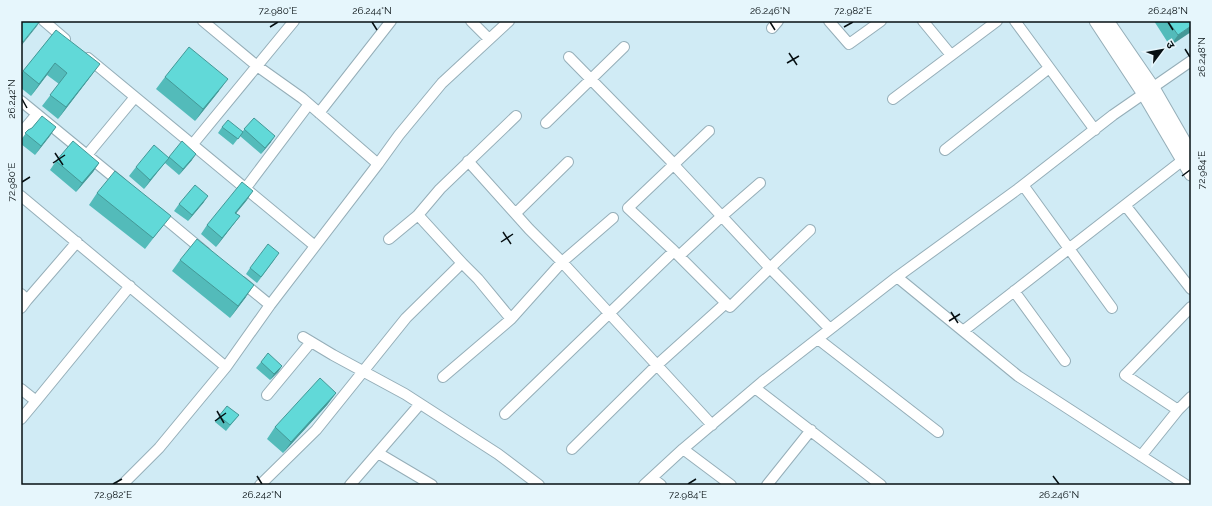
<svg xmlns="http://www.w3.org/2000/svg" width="1212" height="506" viewBox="0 0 1212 506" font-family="Raleway,'Noto Sans Devanagari',sans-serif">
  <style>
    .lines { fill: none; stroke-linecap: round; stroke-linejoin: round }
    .minor-casing { stroke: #95aeb8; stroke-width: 12 }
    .major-casing { stroke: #95aeb8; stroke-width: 15 }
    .minor { stroke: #fff; stroke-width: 10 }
    .major { stroke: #fff; stroke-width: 13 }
    .wall { fill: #53bbba }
    .shaded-wall { fill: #449897 }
    .building { fill: #61d9d8; stroke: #449897 }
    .ticks { fill: none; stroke: #060f12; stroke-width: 1.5 }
    .neatline { fill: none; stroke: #060f12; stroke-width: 1.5 }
    .ticks-label { font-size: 10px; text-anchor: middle; fill: #060f12 }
  </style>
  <rect width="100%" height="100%" fill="#d0ebf5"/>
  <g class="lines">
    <defs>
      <path id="minor" d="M44 21 65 39
        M203 21 257 66 302 98 378 164 270 305 242 282
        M471 21 489 39
        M829 21 849 44 881 21
        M923 21 951 55
        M1015 21 1095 130
        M772 28 778 21
        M569 57 672 162 674 165 770 268 730 307 679 256 722 216 760 183
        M88 58 315 246
        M893 99 997 21
        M21 101 121 183
        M319 113 391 21
        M546 123 624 47
        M21 133 37 114
        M192 145 294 21
        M945 150 1049 68
        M87 155 135 97
        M468 161 529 229 562 262 613 218
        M378 164 399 135 442 83 509 21
        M1023 185 1112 308
        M245 189 309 104
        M21 196 226 367
        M1125 205 1191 289
        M157 212 205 252
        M516 213 568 162
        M418 215 440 189 516 116
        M810 230 770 268 830 329
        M389 239 418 215 462 263
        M674 251 628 208 709 131
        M897 277 1018 376 1186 485
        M1014 291 1065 361
        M21 294 27 300 77 242
        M21 308 27 300
        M963 331 1183 160
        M303 337 333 355 405 394 498 454 539 485
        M818 339 938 432
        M443 377 511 319 562 262 712 425
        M755 388 881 485
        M21 389 36 401 21 419
        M267 395 311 342
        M36 401 130 286
        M1178 410 1125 375 1191 307
        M505 414 674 251 679 256
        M572 449 657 365 726 303
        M683 449 731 485
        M378 453 432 485
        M1141 456 1178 410 1191 397
        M652 478 661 485
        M122 485 159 448 226 367 270 305
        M260 485 316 430 406 318 462 263 478 279 511 319
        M350 485 420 404
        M644 485 683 449 762 382 897 277 1018 189 1113 115 1191 61
        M767 485 811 430"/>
      <path id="major" d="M1096 21 1144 94 1191 174
        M1107 21 1153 88 1191 154"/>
    </defs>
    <use href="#minor" class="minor-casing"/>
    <use href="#major" class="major-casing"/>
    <use href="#minor" class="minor"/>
    <use href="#major" class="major"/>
  </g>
  <path class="wall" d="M1154 21H1191L1170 46Z
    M56 30 91 76 58 119 42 106 59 84 47 75 31 96 21 88V74Z
    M165 77 219 91 195 121 156 89Z
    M254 118 271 142 261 154 240 136 233 145 218 133 222 127 243 131Z
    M56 127 35 155 21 144V140L28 130Z
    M168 157 192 160 179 175 165 163 144 189 129 176 136 167Z
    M56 161 99 163 93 172 76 192 50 170Z
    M97 193 162 227 145 249 89 205Z
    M247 200 236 213 240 216 233 225 216 247 201 234 207 225Z
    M204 202 188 221 174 211 179 204Z
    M275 259 257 283 246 274 250 268Z
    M180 260 246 297 230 318 172 271Z
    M261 362 282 366 278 372 270 380 256 368Z
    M336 393 327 405 283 453 267 439 275 427Z
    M239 415 226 431 215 422 219 416Z"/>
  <path class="shaded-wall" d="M40 21 37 26 21 46V45Z
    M1191 26V32L1170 46 1178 35Z
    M55 63 47 75 31 96 39 84Z
    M100 64 91 76 58 119 66 107Z
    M228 79 219 91 195 121 203 109Z
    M56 127 50 136 35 155 41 146Z
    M275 136 271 142 261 154 265 148Z
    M196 154 192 160 179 175 183 169Z
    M169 158 162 166 144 189 150 180Z
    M99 163 93 172 76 192 82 183Z
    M253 191 247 200 229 222 235 213Z
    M208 196 204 202 188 221 192 215Z
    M240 216 233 225 216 247 222 238Z
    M254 285 246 297 230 318 238 306Z
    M282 366 278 372 270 380 274 374Z
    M336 393 327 405 283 453 291 442Z"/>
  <path class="building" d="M21 21H40L23 42H21Z
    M1168 21H1191V26L1178 35Z
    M56 30 100 64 66 107 50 95 67 73 55 63 39 84 23 71Z
    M189 47 228 79 203 109 165 77Z
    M42 116 56 127 41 146 25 133 28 130 32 128Z
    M254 118 275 136 265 148 244 129Z
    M228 120 243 132 238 139 222 127Z
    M73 141 99 163 82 183 56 161Z
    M182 141 196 154 183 169 169 157Z
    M154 145 169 158 150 180 136 167Z
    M115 171 171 216 153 238 97 193Z
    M242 182 253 191 235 213 240 216 222 238 207 225Z
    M195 185 208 196 192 215 179 204Z
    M197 239 254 285 238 306 180 260Z
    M268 244 279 253 261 277 250 268Z
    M268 353 282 366 274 374 261 362Z
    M320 378 336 393 291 442 275 427Z
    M227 406 239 415 230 425 219 416Z"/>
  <path class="ticks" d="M372 22 377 30M770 22 775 30M1168 22 1173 30M270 27 278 22M844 27 853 22M1185 49 1190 57M789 53 797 65M787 63 799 56M22 99 27 108M55 153 63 165M53 163 65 155M1182 176 1190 170M22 182 30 177M503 232 511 244M501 242 513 234M951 312 958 323M949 321 960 314M217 411 224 423M215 421 226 413M257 476 262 484M1053 476 1059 484M113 484 122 479M688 484 696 479"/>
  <rect width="1212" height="506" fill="none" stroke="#e6f6fc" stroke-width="44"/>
  <g transform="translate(1162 50) rotate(58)" stroke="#e6f6fc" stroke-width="3" paint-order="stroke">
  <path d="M0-3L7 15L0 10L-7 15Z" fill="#060f12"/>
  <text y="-6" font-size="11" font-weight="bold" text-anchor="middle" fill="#060f12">उ</text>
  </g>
  <rect x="22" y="22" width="1168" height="462" class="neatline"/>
  <g class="ticks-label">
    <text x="278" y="14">72.980°E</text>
    <text x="372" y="14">26.244°N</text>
    <text x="770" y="14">26.246°N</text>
    <text x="853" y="14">72.982°E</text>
    <text x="1168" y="14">26.248°N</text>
    <text transform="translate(1201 57) rotate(-90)" y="4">26.248°N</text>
    <text transform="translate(11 99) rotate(-90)" y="4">26.242°N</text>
    <text transform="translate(1201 170) rotate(-90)" y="4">72.984°E</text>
    <text transform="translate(11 182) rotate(-90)" y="4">72.980°E</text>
    <text x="113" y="498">72.982°E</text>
    <text x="262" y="498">26.242°N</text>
    <text x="688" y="498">72.984°E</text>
    <text x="1059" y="498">26.246°N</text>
  </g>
</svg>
